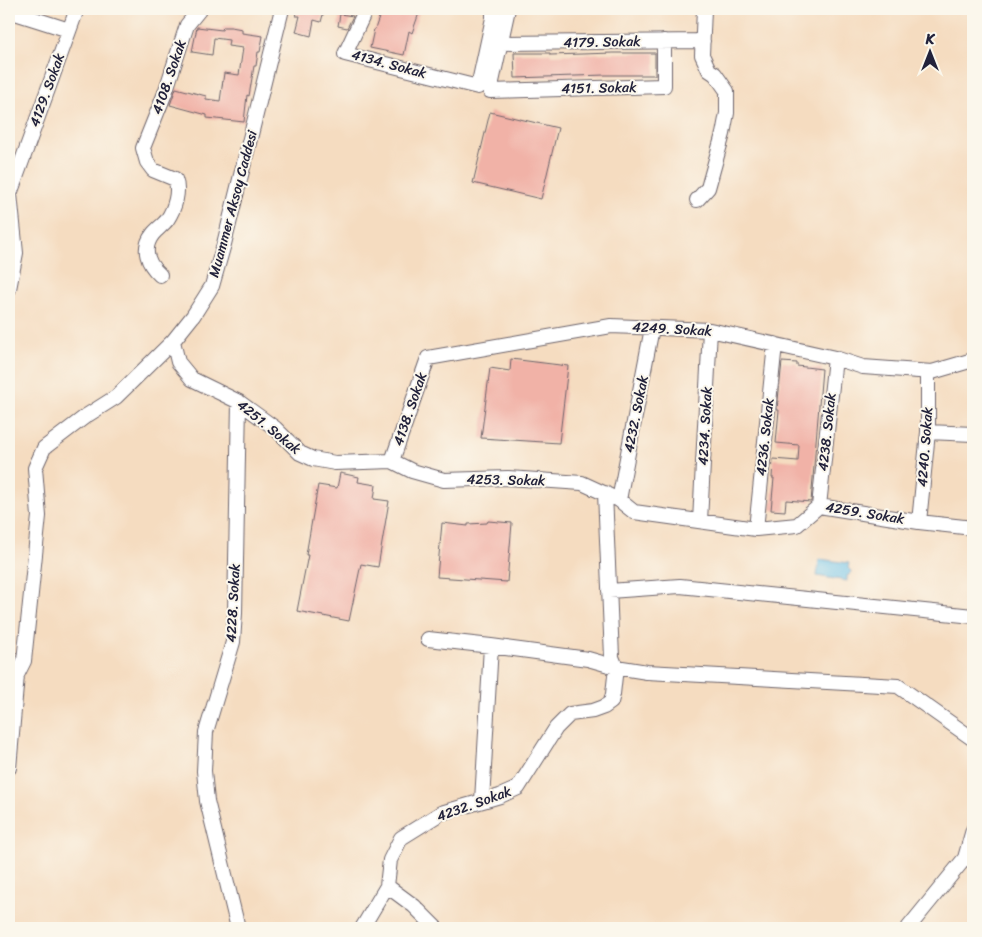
<svg xmlns="http://www.w3.org/2000/svg" width="982" height="937" viewBox="0 0 982 937" font-family="Sriracha,sans-serif">
  <style>
    .water { fill: #6ac0e7; stroke: #467191 }
    .building { fill: #f1b2a7 }
    .lines { fill: none; stroke-linecap: round; stroke-linejoin: round }
    .minor-casing { stroke: #6c636a; stroke-width: 16 }
    .minor { stroke: #fff; stroke-width: 14 }
    .labels { text-anchor: middle; dominant-baseline: central; stroke-width: 4; stroke-linejoin: round; paint-order: stroke }
    .street-label { font-size: 14px; fill: #22223b; stroke: #fbf7ec }
  </style>
  <rect width="100%" height="100%" fill="#fbf7ec"/>
  <filter id="ink" filterUnits="userSpaceOnUse"><feTurbulence type="fractalNoise" baseFrequency=".02" numOctaves="2"/><feDisplacementMap in="SourceGraphic" scale="10" xChannelSelector="R" yChannelSelector="G"/><feConvolveMatrix kernelMatrix="1 2 1 2 8 2 1 2 1" color-interpolation-filters="sRGB"/></filter>
  <filter id="wash" filterUnits="userSpaceOnUse"><feTurbulence type="fractalNoise" baseFrequency=".0096" numOctaves="4" result="noise"/><feDisplacementMap in="SourceGraphic" scale="20" xChannelSelector="R" yChannelSelector="G"/><feGaussianBlur stdDeviation="1.12" result="paint"/><feColorMatrix in="noise" values="0 0 0 0 0 0 0 0 0 0 0 0 0 0 0 0 0 1.4 0 .05"/><feComposite in="paint" operator="in"/></filter>
  <g filter="url(#wash)">
    <rect width="100%" height="100%" fill="#f5dcc0"/>
    <path class="water" d="M819 559 849 563 848 568 851 571V573L847 576V581L817 576Z"/>
    <g id="blocks">
      <path class="building" d="M298 9H317L324 11 321 22 314 20 311 36 296 32 300 16H296Z
        M382 9H411L419 13 412 33 409 31 404 55 370 48 374 29H375Z
        M340 14 353 16 347 28 338 26Z
        M197 27 222 30 223 27H231L242 29V33L263 36 260 52H258L256 66H254L249 96 247 95 244 122 207 118V115L170 105 176 88 206 96V99L220 101 224 73 239 75 243 48 228 46 229 40 214 38 212 55 192 52Z
        M514 53H550V55L613 53H655V75H605L515 78Z
        M490 112 558 128 541 199 473 183Z
        M511 359 568 366 559 443 481 438 490 368 510 371Z
        M782 362 797 363V366L822 369 811 502 786 500 785 511 771 510 774 478H772L773 459 798 461 799 445 776 443 779 410H777Z
        M340 473 359 477 358 482 376 485 374 499 389 501 378 567 361 564 349 621 297 611 308 555H306L318 485 337 488Z
        M488 521 512 523 507 582 437 577 442 523 468 526V524L487 523Z"/>
    </g>
  </g>
  <g filter="url(#ink)">
    <use href="#blocks" fill-opacity="0" stroke="#6c636a" stroke-width="1"/>
    <g class="lines">
      <defs>
        <path id="minor" d="M366 9 345 54 478 87 493 18V9
          M508 9 490 91 664 86V41
          M9 11 69 30
          M501 43 703 41
          M697 200 708 188 723 134 727 113V91L715 74 709 70 702 55 704 9
          M160 275C148 264 141 249 153 234 157 229 163 225 167 220 175 208 180 191 175 179L153 170 147 162 143 148 165 93 187 25 200 9
          M9 289 16 253 10 194 77 9
          M173 341 178 362 192 379 239 402 275 428 300 453 313 459 335 463 392 461
          M928 432 973 434
          M392 461 428 358 611 326 710 330 835 358 863 367 932 372 973 360
          M392 461 412 471 444 480 508 478 582 483 619 500 634 512 756 529 797 525 819 506
          M619 500 652 328
          M819 506 919 522 973 528
          M819 506 835 358
          M700 521 710 330
          M919 522 928 432V372
          M756 529 775 344
          M609 591 680 586 973 616
          M428 639 491 646 588 659 616 667 647 672 898 686 973 739
          M9 681 17 675 24 661 39 516 35 468 44 448 86 416 116 397 173 341 193 316 212 286 224 244 282 9
          M9 768 17 675
          M482 801 491 646
          M387 886 414 906 436 928
          M238 928 207 801 204 771 206 732 233 642 235 613 239 402
          M362 928 387 886 390 860 401 838 441 813 500 796 518 788 556 728 570 714 593 711 604 707 611 702 613 694 616 667 612 657 605 493
          M908 928 965 858 973 830"/>
      </defs>
      <use href="#minor" class="minor-casing"/>
      <use href="#minor" class="minor"/>
    </g>
  </g>
  <g class="labels">
    <g class="street-label">
      <text transform="translate(602 42) rotate(-1)">4179. Sokak</text>
      <text transform="translate(389 64) rotate(15)">4134. Sokak</text>
      <text transform="translate(169 77) rotate(-71)">4108. Sokak</text>
      <text transform="translate(599 88) rotate(-1)">4151. Sokak</text>
      <text transform="translate(47 90) rotate(-70)">4129. Sokak</text>
      <text transform="translate(233 204) rotate(-75)">Muammer Aksoy Caddesi</text>
      <text transform="translate(672 329) rotate(3)">4249. Sokak</text>
      <text transform="translate(410 409) rotate(-71)">4138. Sokak</text>
      <text transform="translate(636 414) rotate(-79)">4232. Sokak</text>
      <text transform="translate(705 426) rotate(-87)">4234. Sokak</text>
      <text transform="translate(269 427) rotate(39)">4251. Sokak</text>
      <text transform="translate(827 432) rotate(-84)">4238. Sokak</text>
      <text transform="translate(765 437) rotate(-84)">4236. Sokak</text>
      <text transform="translate(925 447) rotate(-86)">4240. Sokak</text>
      <text transform="translate(506 480) rotate(1)">4253. Sokak</text>
      <text transform="translate(865 513) rotate(9)">4259. Sokak</text>
      <text transform="translate(233 603) rotate(-87)">4228. Sokak</text>
      <text transform="translate(474 804) rotate(-20)">4232. Sokak</text>
    </g>
  </g>
  <rect width="982" height="937" fill="none" stroke="#fbf7ec" stroke-width="30"/>
  <g transform="translate(930 52)" stroke="#fbf7ec" stroke-width="4" paint-order="stroke">
  <path d="M0-4L9 19L0 12L-9 19Z" fill="#22223b"/>
  <text y="-8" font-size="14" font-weight="bold" text-anchor="middle" fill="#22223b">K</text>
  </g>
</svg>
